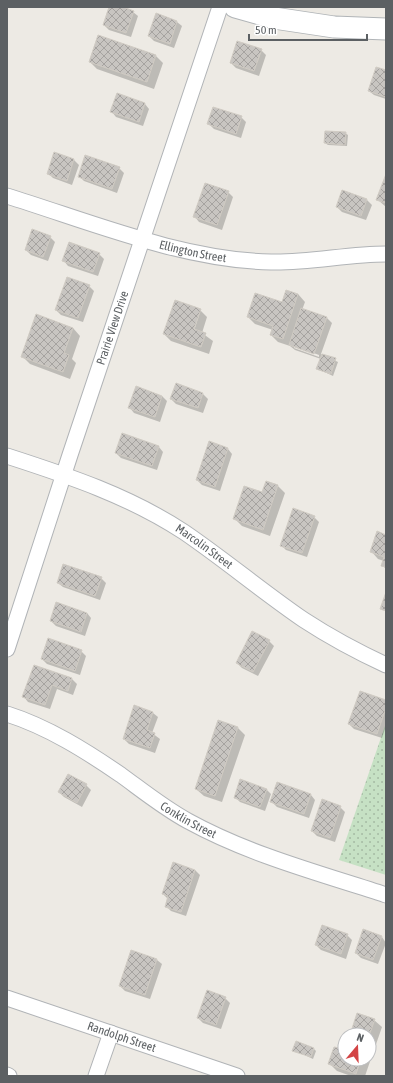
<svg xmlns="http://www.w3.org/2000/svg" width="393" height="1083" viewBox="0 0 393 1083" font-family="'Asap Condensed',sans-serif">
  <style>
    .green { fill: url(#green-dots) }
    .shadow { fill: #0003; fill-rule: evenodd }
    .building { fill: url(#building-cross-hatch); stroke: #d0cbc3 }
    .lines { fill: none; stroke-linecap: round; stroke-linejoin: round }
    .street-casing { stroke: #b1b4b7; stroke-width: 17 }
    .secondary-casing { stroke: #b0b4b7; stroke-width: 23 }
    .street { stroke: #fff; stroke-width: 15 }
    .secondary { stroke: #fff; stroke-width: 21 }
    .labels { text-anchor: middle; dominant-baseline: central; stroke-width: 3; stroke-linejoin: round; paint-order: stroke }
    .street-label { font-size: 12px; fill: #5c6063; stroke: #fff }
  </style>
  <defs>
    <pattern id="green-dots" width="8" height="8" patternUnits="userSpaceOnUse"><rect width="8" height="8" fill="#c6e1c4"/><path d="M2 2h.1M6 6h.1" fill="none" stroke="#a4baa3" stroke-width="1.8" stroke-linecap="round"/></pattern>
    <pattern id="building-cross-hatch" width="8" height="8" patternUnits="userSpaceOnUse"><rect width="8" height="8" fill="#c8c5c1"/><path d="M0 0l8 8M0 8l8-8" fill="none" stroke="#a6a3a0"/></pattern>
  </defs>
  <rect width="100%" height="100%" fill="#edeae4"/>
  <path class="green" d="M386 723V875L339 860Z"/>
  <path class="shadow" d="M110 7H120L133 12 138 16 131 37 109 30 104 25Z
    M156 14 177 22 182 26 174 48 154 41 149 36Z
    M99 36 156 56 163 63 154 89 97 69 90 62Z
    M261 50 266 55 259 76 236 68 231 63Z
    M386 72V99L374 95 369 91Z
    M145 104 149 109 143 126 116 117 112 112Z
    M241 117 246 122 241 138 214 129 209 124Z
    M345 133 348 135 347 146 328 145 325 143Z
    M55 153 74 160 79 165 72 185 53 178 48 173Z
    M119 168 124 173 117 193 84 181 79 176Z
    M386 177V207L378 200Z
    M343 191 367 200 372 205 366 220 342 212 337 207Z
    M228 192 233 197 222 230 199 222 195 217Z
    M50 237 55 242 48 261 31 255 26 250Z
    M99 254 104 259 98 276 68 266 64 261Z
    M89 286 94 291 83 322 61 315 56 310Z
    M298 294 305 302 302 310 327 318 332 323 321 354 338 362 333 376 318 369 321 359 295 350 290 346 278 342 271 335 273 330 255 324 248 317 282 304ZM294 346 319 355V357L294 348Z
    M200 310 207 317 202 333 213 341 209 354 171 341 164 334ZM198 312H200L193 334 191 333Z
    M37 315 73 328 80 336 72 359 76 363 70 379 30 364 22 356Z
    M203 394 208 399 203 413 176 404 171 399Z
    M162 396 167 401 160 422 134 413 130 408Z
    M159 447 163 452 157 470 121 458 116 453Z
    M228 449 232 454 220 491 202 485 197 480Z
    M278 486 285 493 270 536 242 526 235 519 263 494Z
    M314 517 319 522 307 557 286 550 281 545Z
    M386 536V569L382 565 384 561 378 559 371 551Z
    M101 578 106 583 100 600 63 587 58 583Z
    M87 613 91 618 85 636 56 626 51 621Z
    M269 641 274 646 258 676 242 668 237 663Z
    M81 651 86 656 80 675 47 664 42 659Z
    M34 666 72 679 77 684 73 695 57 689 50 709 28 702 24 697Z
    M386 701V726L382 738 354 729 349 724Z
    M153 713 158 717 152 733 160 739 155 753 129 744 124 739Z
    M219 721 238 728 245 735 222 802 204 796 196 789Z
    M86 785 91 790 82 807 64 797 59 792Z
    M266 789 271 794 265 811 240 802 235 797Z
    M311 795 315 800 309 818 277 807 272 802Z
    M340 807 345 812 335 842 317 836 312 831Z
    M195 870 200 875 186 916 171 911 166 906 168 899 163 894Z
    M347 935 352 940 346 959 321 950 316 945Z
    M382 937 386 943 378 964 361 958 356 953Z
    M157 960 162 964 150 999 125 991 120 986Z
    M225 998 230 1003 221 1029 203 1023 198 1018Z
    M374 1020 382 1027 365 1076H351L337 1071 330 1064 345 1052V1059H369V1035Z
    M314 1049 316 1051 313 1059 294 1050Z"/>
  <path class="building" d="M109 7H123L134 11 126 33 103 25Z
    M156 13 177 21 170 44 148 36Z
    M98 35 156 55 147 82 89 62Z
    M237 41 262 49 254 71 230 63Z
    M376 67 386 70V97L368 91Z
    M117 93 145 103 139 122 110 112Z
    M213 107 242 116 236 134 207 124Z
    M325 131 346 132 345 145 324 143Z
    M54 152 74 159 67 181 47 174Z
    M85 155 120 167 112 189 78 177Z
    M386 174V203L376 200Z
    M205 183 229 191 217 225 193 217Z
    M342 190 367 199 361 216 336 207Z
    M32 229 51 236 43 257 25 250Z
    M69 242 100 253 93 272 62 261Z
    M67 277 90 285 78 318 55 310Z
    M286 290 298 294 283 339 270 335 273 326 247 317 255 293 282 302Z
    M175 300 201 309 194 329 206 333 201 347 163 334Z
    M301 308 327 317 314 354 289 345Z
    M36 314 73 328 64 353 69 355 63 372 21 357Z
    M322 354 336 358 331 374 316 369Z
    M176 383 203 393 198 408 170 399Z
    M136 386 162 396 155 417 128 408Z
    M122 433 159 446 152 466 115 453Z
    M209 441 228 448 215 487 196 480Z
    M266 481 278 485 263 530 233 519 244 486 262 492Z
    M293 508 315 516 302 553 280 546Z
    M377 531 386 535V567L381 566 384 557 370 552Z
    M63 564 102 577 95 596 57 583Z
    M386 592V611L380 609Z
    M56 602 87 613 81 632 50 621Z
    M252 631 270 640 253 672 236 663Z
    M48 638 82 650 75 671 41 659Z
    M34 665 72 678 68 691 52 685 45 705 22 697Z
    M360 691 386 700V708L377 734 348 724Z
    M134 705 153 712 147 730 155 733 150 748 123 739Z
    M218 720 238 727 215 796 195 789Z
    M68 774 87 784 77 803 58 792Z
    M240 779 267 789 260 807 234 798Z
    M277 782 311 794 304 814 270 802Z
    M322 799 341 806 330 838 311 831Z
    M173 862 195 870 181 912 165 907 168 896 162 894Z
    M322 925 348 934 341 954 315 945Z
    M363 929 382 936 373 960 355 953Z
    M131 950 157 959 145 995 119 986Z
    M207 990 226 997 216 1025 197 1018Z
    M357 1013 375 1019 369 1036 350 1035Z
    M296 1041 314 1048 311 1057 292 1051Z
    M334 1047 345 1049V1059H361L356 1074 328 1064Z"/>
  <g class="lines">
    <defs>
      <g id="street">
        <path id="s1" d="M7 196C91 222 182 260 271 262 309 263 348 254 386 254"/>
        <path id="s2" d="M7 456C69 476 129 496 184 532 225 560 263 592 304 620 330 637 358 652 386 665"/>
        <path id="s3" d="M7 649 70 455 220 7"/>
        <path id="s4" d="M7 714C48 727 86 751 121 775 143 791 164 808 188 821 250 855 319 873 386 895"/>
        <path id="s5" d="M7 998 237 1076"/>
        <path d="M7 1075 9 1076"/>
        <path d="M96 1076 111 1033"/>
      </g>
      <path id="secondary" d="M235 7 274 18 334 27 386 29"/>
    </defs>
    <use href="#street" class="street-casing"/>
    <use href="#secondary" class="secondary-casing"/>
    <use href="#street" class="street"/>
    <use href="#secondary" class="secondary"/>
  </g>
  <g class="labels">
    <g class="street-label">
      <text stroke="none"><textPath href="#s1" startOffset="194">Ellington Street</textPath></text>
      <text stroke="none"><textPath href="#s3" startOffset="338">Prairie View Drive</textPath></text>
      <text stroke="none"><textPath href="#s2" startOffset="218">Marcolin Street</textPath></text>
      <text stroke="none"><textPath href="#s4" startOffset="211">Conklin Street</textPath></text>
      <text stroke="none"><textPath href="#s5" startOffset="121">Randolph Street</textPath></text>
    </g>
  </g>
  <rect width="393" height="1083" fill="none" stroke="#5c6063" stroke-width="16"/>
  <g transform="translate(357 1047) rotate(19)"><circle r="19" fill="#ffffff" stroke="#bebfc1"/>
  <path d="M0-3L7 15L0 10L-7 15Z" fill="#d34445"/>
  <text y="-6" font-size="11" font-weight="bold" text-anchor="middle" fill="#5c6063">N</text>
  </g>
  <path d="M249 34v6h118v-6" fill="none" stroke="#5c6063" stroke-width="2"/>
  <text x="255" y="34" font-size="12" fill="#5c6063" stroke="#ffffff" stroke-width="3" paint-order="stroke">50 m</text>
</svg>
